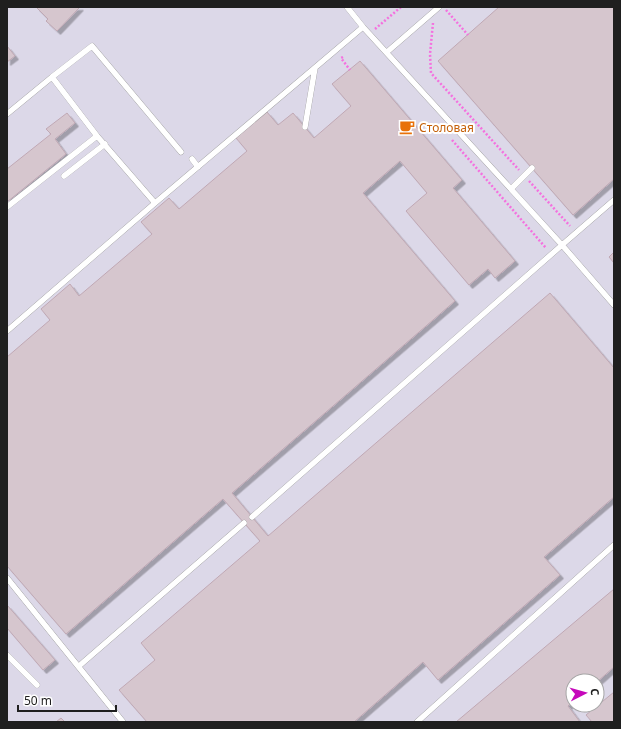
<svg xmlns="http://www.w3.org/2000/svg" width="621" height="729" viewBox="0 0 621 729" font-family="'Noto Sans',sans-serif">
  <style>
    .industrial { fill: #dcd8e8; fill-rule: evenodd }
    .building { fill: #d6c6ce; stroke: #c0a8b4; filter: url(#shadow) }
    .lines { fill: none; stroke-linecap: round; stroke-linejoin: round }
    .service-casing { stroke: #939393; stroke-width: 6 }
    .path { stroke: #f471df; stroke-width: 2.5; stroke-dasharray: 2 2; stroke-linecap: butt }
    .service { stroke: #fff; stroke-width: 5.5 }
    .labels { text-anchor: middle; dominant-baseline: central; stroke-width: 4; stroke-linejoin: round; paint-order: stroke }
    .food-label { font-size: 12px; fill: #c56008; stroke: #fff; text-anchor: start }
  </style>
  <defs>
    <filter id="shadow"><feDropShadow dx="3.5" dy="3.5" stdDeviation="0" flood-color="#0004"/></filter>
  </defs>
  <rect width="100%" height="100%" fill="#efe5e8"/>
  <path class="industrial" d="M7 7H614V722H7ZM573 681H597V705H573Z"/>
  <path class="building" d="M36 7H80L57 31 46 21 48 19Z
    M499 7H614V179L573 215 438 61Z
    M7 46 15 56 7 62Z
    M360 61 462 180 453 188 515 261 495 278 488 269 469 285 406 211 427 193 400 161 363 193 455 301 232 493 268 536 550 293 614 368V497L544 557 560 575 438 680 423 662 354 722H147L119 690 155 660 141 643 260 541 223 499 66 634 7 566V357L50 320 41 309 70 284 79 296 152 234 141 222 169 198 179 209 247 151 236 138 267 112 278 125 293 113 314 138 351 106 332 84Z
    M67 113 75 123 55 139 66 154 7 202V169L51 134 46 129Z
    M614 252V263L609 257Z
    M614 589V667L597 682 573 681V702L568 706 580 722H456Z
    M7 605 55 660 43 670 7 628Z
    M614 692V722H592L586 715Z
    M61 718 65 722H56Z"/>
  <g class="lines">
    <defs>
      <path id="service" d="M363 27 562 245 614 200
        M387 52 439 7
        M52 77 92 46 181 152
        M7 114 52 77 97 136
        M305 127 315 68
        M192 159 198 167
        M64 176 105 144
        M511 189 532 168
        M7 207 97 136 155 203 363 27 347 7
        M7 331 155 203
        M252 517 562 245 614 305
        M7 578 123 722
        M7 655 37 685
        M79 666 244 523
        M417 722 614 545"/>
    </defs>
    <use href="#service" class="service-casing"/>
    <path class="path" d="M446 10 468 35
      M433 23 430 54 431 73 519 170
      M375 29 401 7
      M343 57 341 58 350 70
      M452 140 546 248
      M529 181 570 226"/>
    <use href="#service" class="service"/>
  </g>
  <defs>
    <symbol id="cafe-bare" viewBox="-9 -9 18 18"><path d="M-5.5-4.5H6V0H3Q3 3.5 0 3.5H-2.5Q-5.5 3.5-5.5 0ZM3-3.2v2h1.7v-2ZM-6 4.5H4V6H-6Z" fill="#e8710a" stroke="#fff" stroke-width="2.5" paint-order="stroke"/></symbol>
  </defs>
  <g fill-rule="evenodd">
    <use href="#cafe-bare" x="396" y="116" width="22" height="22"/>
  </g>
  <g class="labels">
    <g class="food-label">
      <text x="419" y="127">Столовая</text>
    </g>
  </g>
  <rect width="621" height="729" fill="none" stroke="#1f1f1f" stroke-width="16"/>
  <g transform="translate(585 693) rotate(84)"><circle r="19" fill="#ffffff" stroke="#a5a5a5"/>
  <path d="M0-3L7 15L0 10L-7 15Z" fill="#c608bb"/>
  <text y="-6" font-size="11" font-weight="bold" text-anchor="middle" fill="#1f1f1f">С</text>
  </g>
  <path d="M18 705v6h98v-6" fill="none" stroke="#1f1f1f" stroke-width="2"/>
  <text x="24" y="705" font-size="12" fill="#1f1f1f" stroke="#ffffff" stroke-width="3" paint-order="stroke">50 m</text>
</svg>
